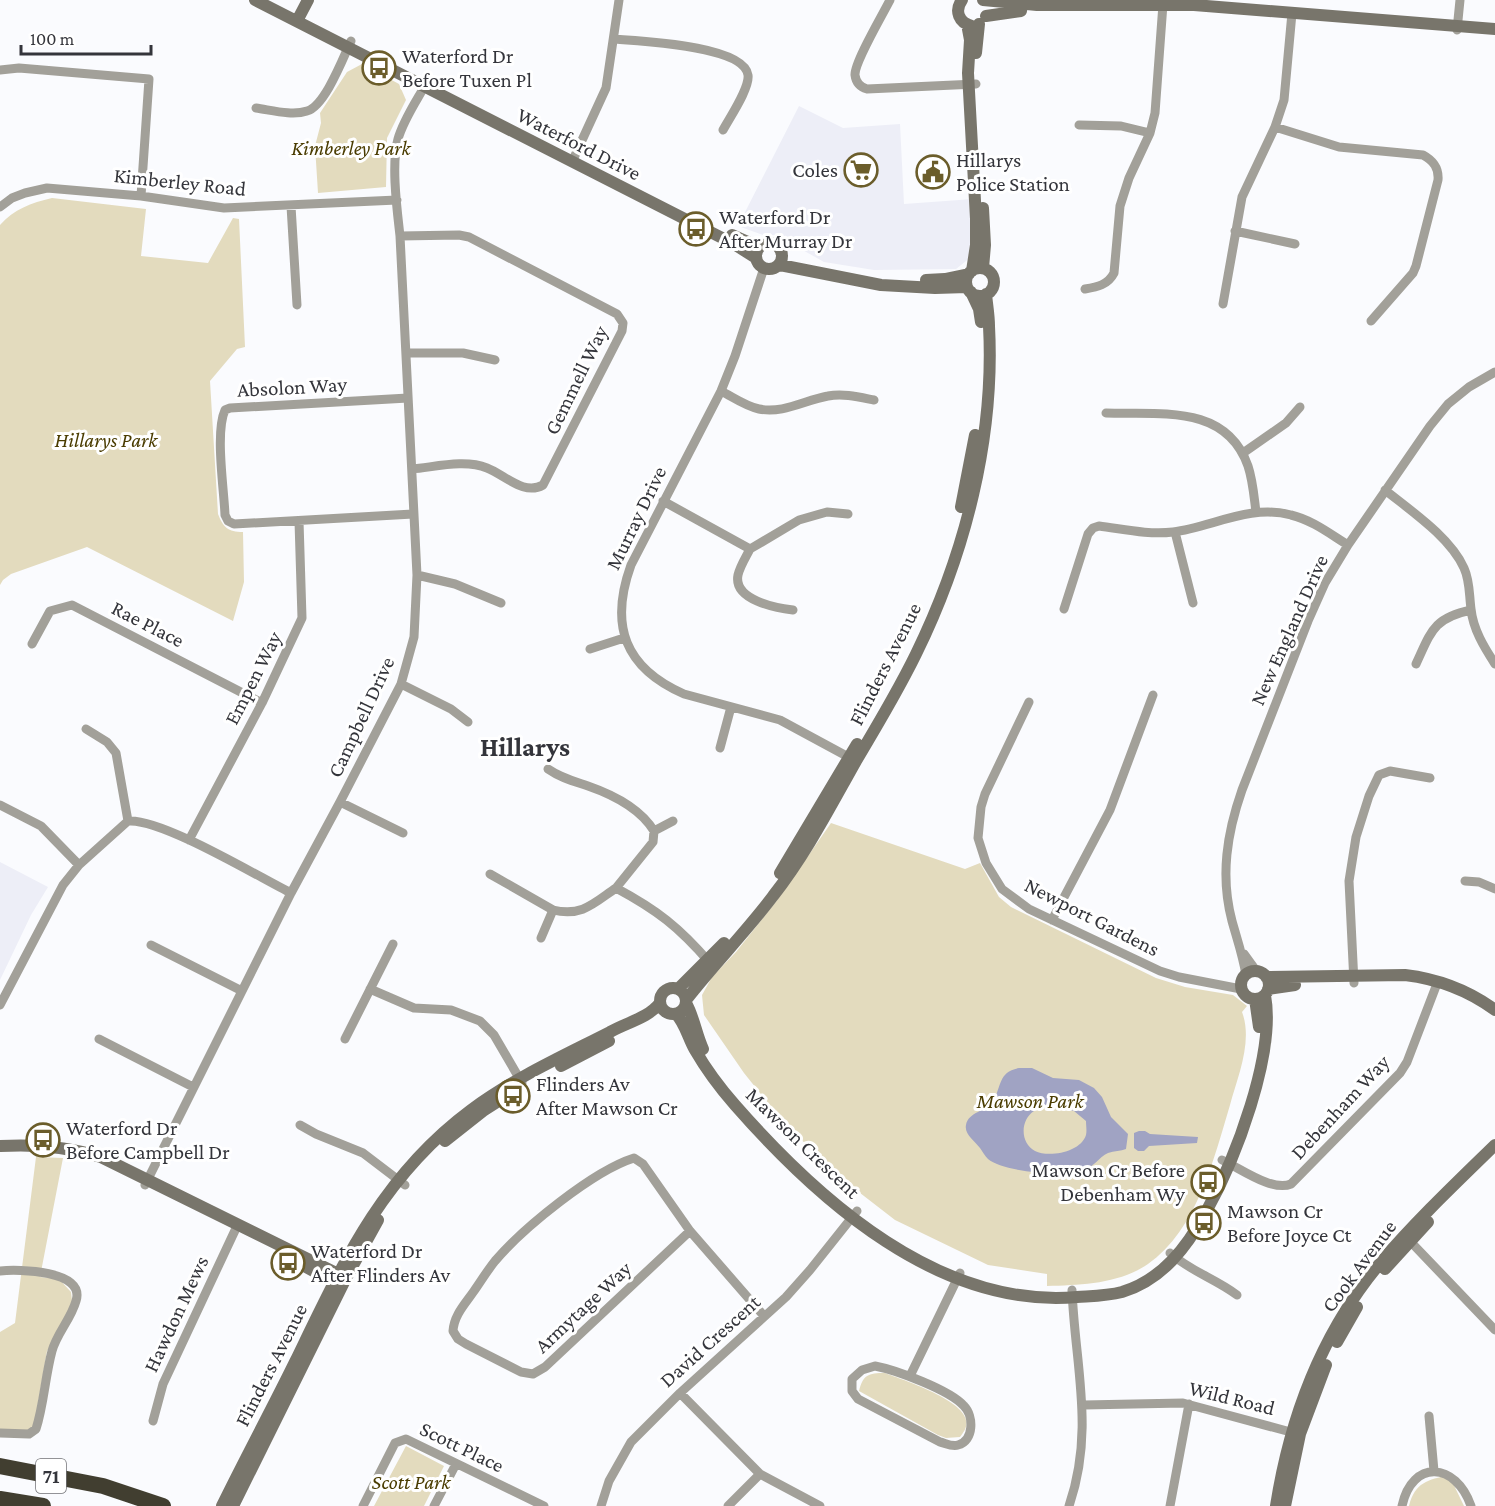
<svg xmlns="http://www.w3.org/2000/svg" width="1495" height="1506" viewBox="0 0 1495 1506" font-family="'Crimson Pro',serif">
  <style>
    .built { fill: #edeef7 }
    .green { fill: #e3dbbe }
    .water { fill: #a0a3c3; fill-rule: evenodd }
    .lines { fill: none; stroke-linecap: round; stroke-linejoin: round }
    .street { stroke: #a2a099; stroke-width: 9 }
    .secondary { stroke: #78756b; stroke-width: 12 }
    .highway { stroke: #413e30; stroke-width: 16 }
    .labels { text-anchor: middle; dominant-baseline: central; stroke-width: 6; stroke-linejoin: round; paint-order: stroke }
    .shield { fill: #fff; stroke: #717276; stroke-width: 1.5 }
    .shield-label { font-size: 20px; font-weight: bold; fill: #34353b }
    .poi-label { font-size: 21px; fill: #34353b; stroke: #fff; text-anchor: start }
    .street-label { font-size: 21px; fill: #34353b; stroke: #fff }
    .park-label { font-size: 21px; font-style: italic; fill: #4a3c00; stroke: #fff }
    .district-label { font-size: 27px; font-weight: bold; fill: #34353b; stroke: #fff }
  </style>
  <rect width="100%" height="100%" fill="#fafbfe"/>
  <path class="built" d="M799 106 843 128 900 124 904 204 973 199 971 257 956 269 874 270 824 262 776 235H763L738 226Z
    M0 862 48 887 31 915 0 980Z"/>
  <path class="green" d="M362 64 399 84 406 100 387 138 386 187 318 193 315 146 321 123 320 113 347 72Z
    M52 198 146 209 141 256 208 263 233 218 239 219 245 347 237 349 210 381 218 514C223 527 228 532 243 532L244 582 233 621 87 547 11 574 3 580 0 585V225C14 209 31 203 52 198Z
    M831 823 965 869 980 863 999 897 1011 907 1156 978 1185 987 1233 995 1247 1006 1242 1012C1253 1041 1238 1076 1230 1105 1214 1158 1197 1230 1148 1264 1119 1284 1081 1285 1047 1286V1274L988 1265 895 1220 842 1179 785 1124 744 1073 704 1015 702 995 712 977 736 952 778 899Z
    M36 1157 63 1158 40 1277 59 1279 71 1292 73 1309 47 1351 33 1432H0V1332L15 1323Z
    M885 1373C903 1380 962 1399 966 1420 968 1426 964 1432 960 1437L946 1438 938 1435 859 1391C863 1375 868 1373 885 1373Z
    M406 1446 444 1466 424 1506H374Z
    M1449 1475 1464 1506H1409C1415 1482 1428 1480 1449 1475Z"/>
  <path class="water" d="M1019 1068H1032L1053 1078 1079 1080 1094 1088 1102 1097 1111 1117 1128 1134 1126 1149C1121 1151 1114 1151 1108 1153 1099 1157 1093 1168 1082 1171 1063 1177 1003 1172 988 1159 985 1156 982 1151 980 1148 975 1141 964 1134 966 1125 968 1112 987 1111 993 1101 1002 1086 998 1072 1019 1068ZM1053 1106 1074 1111 1086 1121C1086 1125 1087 1131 1086 1135 1081 1152 1049 1158 1035 1151 1020 1143 1020 1120 1034 1111 1040 1108 1047 1107 1053 1106Z
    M1139 1131H1145L1150 1134 1198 1137 1197 1143 1149 1146 1144 1151H1138L1134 1148V1133Z"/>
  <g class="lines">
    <path class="street" d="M890 0C883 14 854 63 855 75 856 83 860 87 867 89L976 84
      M1457 30 1460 0
      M614 39C638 41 744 45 748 75 750 88 730 117 723 130
      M0 70 19 68 149 79 141 196
      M256 108C271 110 292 116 307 111 325 106 343 58 351 41
      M1079 125 1121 126 1150 133
      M1275 127 1339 147 1423 155C1434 161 1439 168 1438 180L1416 266 1413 273 1371 321
      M572 162 606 88 619 0
      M291 206 297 305
      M0 207 12 198 25 193 47 188 141 196 224 208 397 200
      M1235 231 1295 244
      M400 236 459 235 469 237 617 314 623 323 622 331 543 485C524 496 505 475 487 468 465 459 435 467 412 469
      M764 268 735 356 721 391 631 565C609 626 625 668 684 694L780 720 854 760
      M1085 289C1097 287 1108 285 1114 273L1120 206 1129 178 1150 133 1155 113 1163 4
      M1223 304 1242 197 1275 127 1284 100 1292 13
      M406 353H463L495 360
      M721 391C733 397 745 406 759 409 783 414 805 400 828 396 843 393 859 397 874 400
      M408 398 230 408 225 410C215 432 224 489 225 515L228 521 234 524 413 514
      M1106 413C1158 415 1226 403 1248 466 1253 481 1254 497 1256 512
      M1243 453 1286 423 1300 407
      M1385 490C1411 511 1450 537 1464 568 1470 581 1469 594 1471 609 1473 629 1484 647 1495 664
      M663 501 750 549 799 520 827 512 848 514
      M1175 532 1193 603
      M750 549C746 557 740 566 738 575 733 600 776 608 793 610
      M417 575 455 584 501 603
      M1064 609 1088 534 1093 528 1099 526C1123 529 1148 535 1173 532 1212 527 1250 504 1291 515 1312 520 1330 534 1348 545
      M32 644 50 611 72 605 262 703
      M590 649 624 638
      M1416 664C1431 632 1433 618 1471 610
      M401 684 451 709 468 722
      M1029 702 985 794 981 807 978 838 986 863 1002 889 1029 909 1160 971 1179 977 1241 989
      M86 729 107 742 116 753 128 821
      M720 748 731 707
      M548 769C561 778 573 781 588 786 611 794 640 808 654 831L653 842 616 888
      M340 802 403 833
      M0 805 41 826 79 865
      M654 831 673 821
      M189 840 262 703 302 618 299 521
      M490 874 553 910C582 917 594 903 616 888 657 910 679 927 710 963
      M1465 881 1479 882 1495 889
      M1052 920 1110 810 1153 695
      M541 938 553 910
      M151 945 242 991
      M1244 954 1257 972
      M1246 975C1243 956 1237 939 1232 921 1220 876 1227 833 1242 790L1308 621 1325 583 1348 545 1430 426 1448 404 1469 387 1495 372
      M1354 983 1349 881 1356 837 1369 796 1379 775 1390 771 1430 778
      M370 989 414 1008 451 1010 480 1021 494 1035 522 1083
      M0 1005 63 885 79 865 128 821C161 818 257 876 291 893
      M99 1039 193 1087
      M345 1039 393 944
      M300 1125 316 1134 363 1153 405 1185
      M1222 1160C1240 1168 1272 1192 1291 1184L1400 1073 1407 1062 1438 981
      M145 1185 291 893 340 802 401 684 414 637 417 575 400 236C397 209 391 164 398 139 404 118 418 99 428 80
      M690 1231 545 1367 533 1374 521 1372 466 1344 458 1339 453 1331C454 1315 465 1304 474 1291 481 1281 487 1271 495 1261 523 1228 593 1171 634 1158L643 1164 690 1231 764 1316
      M1407 1238 1495 1330
      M1170 1253C1190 1271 1216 1279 1237 1295
      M0 1271C18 1269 86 1270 76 1301 71 1319 57 1333 52 1351 45 1377 44 1404 36 1429L29 1434 0 1433
      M875 1366C896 1370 950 1390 964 1406 974 1416 974 1441 958 1445 952 1447 945 1443 940 1442L858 1399 852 1391V1379L862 1370Z
      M910 1376 960 1273
      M680 1393 760 1474 820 1506
      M1084 1405 1183 1403 1298 1434
      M1429 1416 1434 1471
      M153 1421 163 1384 238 1224
      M363 1506 395 1443 406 1439 544 1506
      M434 1506 456 1464
      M601 1506 609 1481 631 1442 680 1393 786 1297 810 1270 857 1211
      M728 1506 760 1474
      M1069 1506C1095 1430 1075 1366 1072 1290
      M1170 1506 1189 1404
      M1402 1506C1412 1459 1456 1462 1471 1506"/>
    <path class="secondary" d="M255 0 734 244 756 258
      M962 0C954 11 959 23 972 26
      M983 0 1037 5H1194L1495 29
      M986 16 1021 11
      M297 21 308 0
      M967 24 970 40 968 73 976 219V245L972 271
      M976 53 979 24
      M983 208 985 245 983 268
      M732 235 759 247
      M756 256a13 13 0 1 1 26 0a13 13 0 1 1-26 0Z
      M780 265 881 285 935 288 967 287
      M966 282a14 14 0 1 1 28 0a14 14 0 1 1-28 0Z
      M926 280 945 279 969 274
      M971 292 979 309 981 322
      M961 507 975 435
      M780 873 857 744
      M1241 985a14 14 0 1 1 28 0a14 14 0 1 1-28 0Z
      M1266 977 1405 975C1438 979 1468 990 1495 1010
      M660 1001a13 13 0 1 1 26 0a13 13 0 1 1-26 0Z
      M678 989 724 943
      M1268 989 1295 985
      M1255 999 1259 1027
      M686 1000C714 964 746 932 773 896 806 854 830 807 856 761 877 726 898 691 916 654 965 554 995 438 989 326 989 315 987 305 986 294
      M686 1003C694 1017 696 1034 703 1049
      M676 1014C685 1023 688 1038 695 1050 706 1069 720 1088 735 1105 819 1201 940 1309 1077 1297 1092 1296 1107 1296 1122 1292 1162 1280 1187 1247 1206 1212 1235 1160 1276 1054 1265 995
      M561 1066 609 1041
      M445 1141 483 1111 519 1088
      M0 1146C35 1144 67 1146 101 1157L344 1277
      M306 1267 341 1286
      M1385 1269 1428 1222
      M1337 1342 1357 1307
      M222 1506C246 1457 272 1409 296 1360 343 1263 382 1176 471 1110 514 1078 563 1056 610 1032 627 1022 647 1019 660 1003
      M233 1506 346 1278 378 1220
      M1276 1506C1290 1417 1322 1332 1381 1262 1416 1221 1456 1183 1495 1145
      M1285 1506 1300 1434 1326 1365"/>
    <path class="highway" d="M0 1466 103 1486 163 1506
      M0 1499 43 1506"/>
  </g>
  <defs>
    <symbol id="bus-ring" viewBox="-11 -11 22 22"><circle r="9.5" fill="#fff" stroke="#6b5d2b" stroke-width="1.5"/><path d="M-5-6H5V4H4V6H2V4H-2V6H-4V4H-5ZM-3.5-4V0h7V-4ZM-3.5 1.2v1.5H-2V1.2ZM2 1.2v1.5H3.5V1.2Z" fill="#6b5d2b"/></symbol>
    <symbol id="supermarket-ring" viewBox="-11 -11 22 22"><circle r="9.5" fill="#fff" stroke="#6b5d2b" stroke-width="1.5"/><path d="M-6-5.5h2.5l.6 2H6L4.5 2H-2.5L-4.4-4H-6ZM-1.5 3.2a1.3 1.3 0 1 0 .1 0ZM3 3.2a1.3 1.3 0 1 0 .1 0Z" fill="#6b5d2b"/></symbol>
    <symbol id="civic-ring" viewBox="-11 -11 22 22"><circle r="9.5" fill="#fff" stroke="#6b5d2b" stroke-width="1.5"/><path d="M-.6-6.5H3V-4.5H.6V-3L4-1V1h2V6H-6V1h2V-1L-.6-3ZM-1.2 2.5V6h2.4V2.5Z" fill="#6b5d2b"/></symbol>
  </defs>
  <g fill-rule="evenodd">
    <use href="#bus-ring" x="360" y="49" width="38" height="38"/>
    <use href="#supermarket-ring" x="842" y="151" width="38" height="38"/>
    <use href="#civic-ring" x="914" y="153" width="38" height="38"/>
    <use href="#bus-ring" x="677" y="210" width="38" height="38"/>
    <use href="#bus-ring" x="494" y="1077" width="38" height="38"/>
    <use href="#bus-ring" x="24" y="1121" width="38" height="38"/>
    <use href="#bus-ring" x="1189" y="1163" width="38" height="38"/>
    <use href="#bus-ring" x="1185" y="1204" width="38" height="38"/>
    <use href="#bus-ring" x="269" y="1244" width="38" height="38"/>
  </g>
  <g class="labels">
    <rect class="shield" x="36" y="1459" width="30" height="34" rx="4.5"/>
    <g class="shield-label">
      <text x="51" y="1476">71</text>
    </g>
    <g class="poi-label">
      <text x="402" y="56">Waterford Dr<tspan x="402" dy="24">Before Tuxen Pl</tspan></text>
      <text x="956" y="160">Hillarys<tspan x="956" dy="24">Police Station</tspan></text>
      <text x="838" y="170" text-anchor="end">Coles</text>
      <text x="719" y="217">Waterford Dr<tspan x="719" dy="24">After Murray Dr</tspan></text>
      <text x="536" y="1084">Flinders Av<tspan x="536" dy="24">After Mawson Cr</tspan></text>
      <text x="66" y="1128">Waterford Dr<tspan x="66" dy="24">Before Campbell Dr</tspan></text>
      <text x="1185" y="1170" text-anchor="end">Mawson Cr Before<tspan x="1185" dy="24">Debenham Wy</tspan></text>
      <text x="1227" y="1211">Mawson Cr<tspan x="1227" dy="24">Before Joyce Ct</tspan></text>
      <text x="311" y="1251">Waterford Dr<tspan x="311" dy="24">After Flinders Av</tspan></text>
    </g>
    <g class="street-label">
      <text transform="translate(579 144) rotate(27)">Waterford Drive</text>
      <text transform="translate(180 182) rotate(6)">Kimberley Road</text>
      <text transform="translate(576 380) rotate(-64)">Gemmell Way</text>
      <text transform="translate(292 387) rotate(-3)">Absolon Way</text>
      <text transform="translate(636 518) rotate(-64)">Murray Drive</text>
      <text transform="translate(148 624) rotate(27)">Rae Place</text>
      <text transform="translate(1289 630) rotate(-66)">New England Drive</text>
      <text transform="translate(885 664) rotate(-63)">Flinders Avenue</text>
      <text transform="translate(253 678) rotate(-63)">Empen Way</text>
      <text transform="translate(361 717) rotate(-65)">Campbell Drive</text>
      <text transform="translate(1092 917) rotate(27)">Newport Gardens</text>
      <text transform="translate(1340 1107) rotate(-47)">Debenham Way</text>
      <text transform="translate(803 1143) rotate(44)">Mawson Crescent</text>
      <text transform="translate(1359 1266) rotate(-53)">Cook Avenue</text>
      <text transform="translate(583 1307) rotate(-43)">Armytage Way</text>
      <text transform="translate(176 1314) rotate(-65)">Hawdon Mews</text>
      <text transform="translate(710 1341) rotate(-42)">David Crescent</text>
      <text transform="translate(271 1365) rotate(-63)">Flinders Avenue</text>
      <text transform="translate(1232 1398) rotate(14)">Wild Road</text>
      <text transform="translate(462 1447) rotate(26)">Scott Place</text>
    </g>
    <g class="park-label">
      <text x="351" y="148">Kimberley Park</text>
      <text x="106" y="440">Hillarys Park</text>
      <text x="1030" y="1101">Mawson Park</text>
      <text x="411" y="1482">Scott Park</text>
    </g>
    <g class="district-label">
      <text x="525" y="747">Hillarys</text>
    </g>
  </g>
  <path d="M21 45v9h130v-9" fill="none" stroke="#34353b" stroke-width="3"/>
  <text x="30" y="45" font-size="18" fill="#34353b" stroke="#ffffff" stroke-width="4.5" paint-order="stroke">100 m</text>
</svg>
